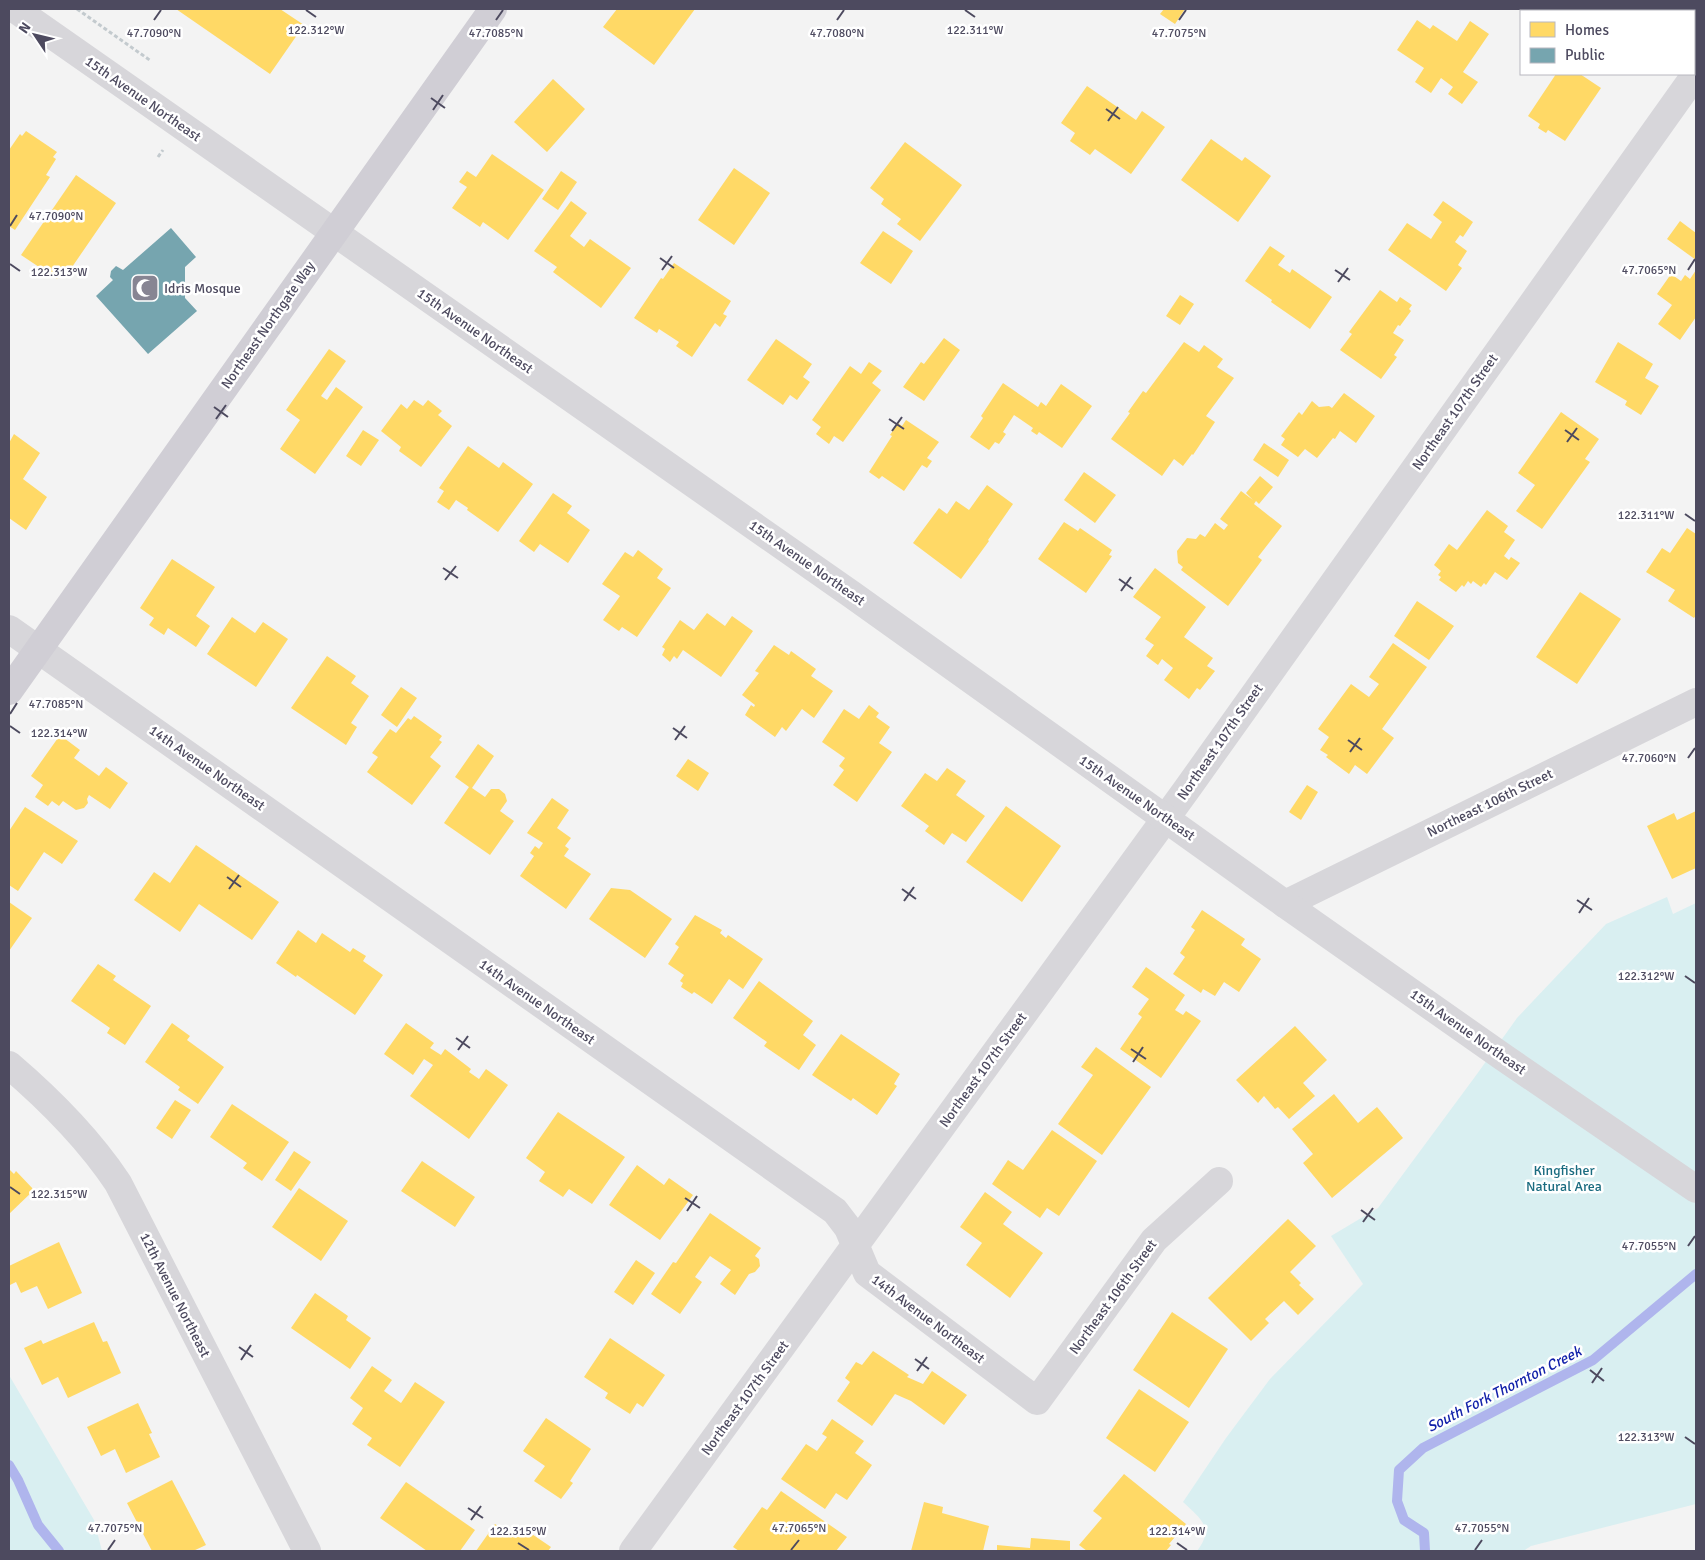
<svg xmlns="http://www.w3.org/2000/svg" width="1705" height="1560" viewBox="0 0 1705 1560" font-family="Signika,sans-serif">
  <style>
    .green { fill: #d9eff1 }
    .homes { fill: #ffd966 }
    .public { fill: #76a5af }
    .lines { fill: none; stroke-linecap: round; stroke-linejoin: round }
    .stream { stroke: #afb5ed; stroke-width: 10 }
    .path { stroke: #c3cace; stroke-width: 3; stroke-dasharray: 4 2.5; stroke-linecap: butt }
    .minor { stroke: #d7d6da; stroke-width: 28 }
    .tertiary { stroke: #d7d6da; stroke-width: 28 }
    .primary { stroke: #d0ced5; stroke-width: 28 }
    .ticks { fill: none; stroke: #4d4a5f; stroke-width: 2 }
    .labels { text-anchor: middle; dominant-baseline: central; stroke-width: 5; stroke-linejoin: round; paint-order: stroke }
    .street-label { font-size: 14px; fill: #4d4a5f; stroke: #fff }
    .poi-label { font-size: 14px; fill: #4d4a5f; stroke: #fff; text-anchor: start }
    .park-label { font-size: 14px; fill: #1b6c80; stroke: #fff }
    .water-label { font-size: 15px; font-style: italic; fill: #1221aa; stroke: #fff }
    .ticks-label { font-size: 12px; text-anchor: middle; fill: #4d4a5f; stroke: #fff; stroke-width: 5; stroke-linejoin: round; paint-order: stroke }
  </style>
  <rect width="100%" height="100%" fill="#f3f3f3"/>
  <path class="green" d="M1667 897 1673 914 1696 903V1504L1531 1546 1523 1551H1197C1215 1528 1201 1519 1183 1502L1226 1438 1270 1379 1363 1284 1331 1236 1378 1208 1477 1074 1517 1018 1606 924Z
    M9 1375 94 1520 102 1551H9Z"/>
  <path class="homes" d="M176 9H280L304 25 270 74Z
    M617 9H695L654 65 603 27Z
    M1164 9H1185L1175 24 1160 14Z
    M1417 20 1430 29 1433 25 1457 41 1470 21 1489 34 1463 72 1478 82 1462 104 1448 94 1453 87 1441 78 1431 93 1415 82 1424 68 1397 50Z
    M1556 74H1580L1601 88 1565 141 1548 130 1546 133 1538 128 1540 124 1528 116Z
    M553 79 585 109 547 152 514 122Z
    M1087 86 1136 120 1142 111 1165 127 1131 174 1095 149 1090 155 1070 141 1075 133 1061 123Z
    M26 131 57 152 53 157 56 159 46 175 50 177 15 230 9 226V150L20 134 22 136Z
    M1211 139 1242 161 1245 157 1271 176 1238 222 1181 180Z
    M905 142 962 185 920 241 897 224 901 219 881 204 884 199 870 188Z
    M492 154 544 190 508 240 483 222 480 227 452 208 467 187 459 182 467 171 476 177Z
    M734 168 770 193 734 245 698 220Z
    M561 171 577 182 558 210 542 199Z
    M76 175 116 203 70 270 65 267 57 279 21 255Z
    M571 201 587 213 570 236 584 247 590 239 631 268 601 308 553 272 557 267 534 251Z
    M1443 201 1473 222 1463 237 1460 235 1455 242 1467 251 1458 265 1462 268 1446 291 1388 250 1407 223 1431 239 1442 222 1433 215Z
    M1680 221 1696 233V260L1667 239Z
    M883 231 913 251 891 284 860 263Z
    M1270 246 1285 256 1278 265 1290 273 1292 269 1332 297 1310 329 1271 302 1272 300 1245 281Z
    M674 263 731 301 723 314 727 316 720 327 715 323 692 357 676 346 679 342 659 329 657 333 634 318 661 278 663 279Z
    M1696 270V317L1680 340 1658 324 1672 305 1657 294 1671 274 1681 281 1685 275 1690 279Z
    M1380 290 1397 302 1400 297 1412 305 1409 309 1411 311 1400 326 1398 325 1393 333 1404 340 1394 355 1397 357 1381 379 1340 350 1352 334 1349 332Z
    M1180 295 1194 304 1180 325 1166 316Z
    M944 338 960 350 924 401 903 387 921 362 924 364Z
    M776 339 812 364 803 377 810 382 797 400 790 395 783 405 747 380Z
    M1184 342 1199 352 1204 345 1223 359 1217 367 1234 378 1206 416 1215 422 1193 455 1192 454 1183 466 1174 459 1162 476 1111 439 1130 413 1128 412 1143 391 1146 393Z
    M1618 342 1653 364 1645 378 1659 386 1641 415 1625 405 1627 401 1595 382Z
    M329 349 346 361 321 396 327 400 336 387 363 407 315 474 280 449 300 420 286 410Z
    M869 362 882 371 872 383 881 390 843 442 834 436 829 444 816 434 821 427 812 420 850 366 861 374Z
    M1003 383 1038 407 1041 402 1046 406 1061 384 1092 406 1062 448 1039 432 1037 435 1031 431 1033 428 1014 415 1003 432 1006 434 999 444 995 442 989 450 970 437 983 418 981 416Z
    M1344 393 1375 416 1356 443 1340 431 1335 439 1333 438 1317 458 1305 449 1298 457 1281 445 1285 439 1281 436 1299 412 1302 415 1312 401 1319 407 1329 406 1332 408Z
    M414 400 423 406 428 400 442 411 438 415 452 426 421 467 399 451 401 447 381 431 401 404 407 409Z
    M1561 412 1599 439 1585 459 1590 462 1542 529 1516 511 1535 485 1518 473Z
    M906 420 939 442 927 458 932 461 927 468 922 465 904 491 882 476 879 479 869 472 892 436 890 435 898 423 902 426Z
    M363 430 379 440 361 466 346 456Z
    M14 434 40 453 23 479 47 497 26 530 9 518V443Z
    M1264 443 1289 460 1278 477 1253 460Z
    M468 446 499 468 503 462 533 484 498 532 467 510 468 508 456 500 449 510 437 502 444 491 439 488Z
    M1084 472 1116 495 1095 523 1064 500Z
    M1260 476 1273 487 1259 504 1256 501 1254 504 1282 526 1258 557 1262 560 1228 606 1181 570 1183 567 1178 563 1177 551 1187 538 1196 539 1200 534 1205 537 1215 523 1224 530 1228 525 1220 519 1241 491 1253 500 1246 493Z
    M987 485 1013 504 988 540 989 541 961 579 913 543 939 508 947 514 956 501 969 510Z
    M553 493 572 506 567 513 590 530 568 563 540 544 534 552 519 541Z
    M1487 510 1508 526 1504 532 1515 540 1504 556 1509 560 1511 557 1520 563 1507 580 1495 572 1486 585 1484 583 1481 587 1473 581 1471 584 1468 581 1464 587 1462 585 1456 592 1439 580 1441 577 1438 575 1441 571 1434 565 1449 544 1457 550Z
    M1064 522 1078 531 1080 528 1112 550 1109 555 1112 556 1086 593 1038 559Z
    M1687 528 1696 534V615L1694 618 1668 601 1675 590 1646 572 1662 548 1670 553Z
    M638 550 663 569 657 578 671 588 637 637 622 627 619 631 603 620 620 596 602 584 625 552 633 557Z
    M172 559 215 587 196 616 210 626 196 647 168 628 164 635 149 625 154 618 140 608Z
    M1155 568 1206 607 1184 637 1213 658 1207 666 1215 671 1200 690 1197 688 1189 699 1164 680 1173 668 1162 659 1158 665 1146 656 1154 645 1145 639 1161 617 1133 597Z
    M1580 592 1621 619 1577 684 1536 657Z
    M1417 601 1454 626 1429 660 1394 636Z
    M707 613 725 626 732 616 753 631 721 677 683 650 677 659 674 656 670 662 662 655 665 649 662 647 680 620 694 630Z
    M232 617 255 633 263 622 288 639 256 687 207 654Z
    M1393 643 1427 667 1382 729 1394 738 1367 774 1355 765 1349 774 1326 757 1328 755 1320 750 1329 737 1318 729 1351 684 1369 697 1379 684 1369 677Z
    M774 645 789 655 791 651 816 669 811 676 833 691 814 718 802 709 786 731 782 727 775 737 745 715 751 705 754 707 755 705 742 695 759 673 755 671Z
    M327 656 356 676 351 683 369 696 351 723 357 727 346 745 291 708Z
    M401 687 417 698 397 727 381 715Z
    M869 705 879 713 876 717 890 727 879 743 892 752 857 802 833 785 844 770 839 766 845 758 822 742 844 709 859 719Z
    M414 716 442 736 439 740 442 742 430 757 441 766 412 805 367 772 378 757 372 753 390 729 396 733 408 718 411 720Z
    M60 735 80 750 74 758 99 776 106 767 128 783 110 809 89 795 87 799 88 803 84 808 76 810 63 801 59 806 52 801 48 806 35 797 43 785 31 776Z
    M478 744 494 756 472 788 485 797 491 789H499L505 794 507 801 500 811 514 821 490 855 444 823 469 787 455 777Z
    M688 759 709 773 698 791 676 776Z
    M947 768 966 781 956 795 985 816 966 842 952 833 944 845 925 831 929 826 901 806 925 773 937 781Z
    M1307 785 1318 792 1301 820 1289 812Z
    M552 798 569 810 557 828 571 838 565 846 569 849 564 856 591 874 566 909 520 876 534 856 530 853 535 846 539 849 543 843 527 833Z
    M1006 806 1061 846 1022 902 966 862Z
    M25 807 78 841 62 864 44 852 18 891 9 885V831Z
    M1696 811V868L1672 879 1647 826 1674 813 1677 820Z
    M196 845 279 902 252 940 199 904 180 932 134 900 154 872 170 883Z
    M611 888 630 890 672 919 645 958 589 919Z
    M9 902 32 918 9 951Z
    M1202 910 1245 939 1241 945 1261 959 1239 992 1224 982 1215 996 1203 989 1201 993 1173 974 1185 957 1180 953 1195 930 1191 927Z
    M695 915 722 930 720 933 726 938 728 935 763 959 743 989 729 979 712 1004 694 992 692 994 681 987 683 983 680 981 684 975 668 964 679 947 675 944Z
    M298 930 316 943 322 933 350 952 353 948 366 956 363 961 383 975 355 1015 297 975 296 977 276 963Z
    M98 964 116 976 113 980 151 1006 125 1045 107 1033 110 1028 71 1001Z
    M1146 967 1185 995 1175 1010 1183 1015 1186 1011 1201 1021 1161 1078 1120 1049 1142 1017 1138 1014 1149 999 1132 987Z
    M759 981 813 1021 803 1035 816 1045 799 1070 764 1046 767 1042 733 1018Z
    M172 1023 190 1036 187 1040 224 1067 198 1104 178 1090 180 1087 145 1062Z
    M406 1023 434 1043 430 1048 441 1055 445 1049 471 1069 469 1072 479 1079 486 1069 508 1085 469 1139 410 1096 433 1065 424 1059 413 1075 384 1054Z
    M1295 1026 1327 1060 1303 1083 1315 1096 1289 1119 1278 1107 1275 1109 1264 1096 1258 1103 1236 1080Z
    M841 1034 900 1074 894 1084 897 1086 877 1115 853 1098 851 1101 812 1075Z
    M1096 1047 1151 1087 1102 1155 1058 1124 1093 1075 1081 1067Z
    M1334 1094 1358 1123 1377 1107 1403 1138 1332 1198 1303 1163 1313 1154 1292 1129Z
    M175 1100 191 1110 172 1139 156 1128Z
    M232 1104 289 1142 262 1181 243 1168 247 1163 210 1137Z
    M558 1112 625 1157 592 1204 569 1189 563 1197 539 1181 545 1172 526 1158Z
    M1052 1130 1097 1161 1059 1216 1047 1208 1040 1218 992 1184 1008 1160 1023 1170Z
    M294 1151 311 1162 291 1191 275 1180Z
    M422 1161 475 1197 455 1227 401 1191Z
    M637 1165 664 1185 669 1178 693 1195 660 1240 609 1205Z
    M9 1169 14 1174 16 1171 34 1190 9 1214Z
    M299 1188 348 1221 321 1261 272 1227Z
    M985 1192 1012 1212 1003 1224 1043 1253 1010 1298 966 1265 982 1243 960 1227Z
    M710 1213 761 1248 755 1256 759 1259 760 1266 755 1272 749 1274 735 1295 720 1284 731 1270 710 1256 695 1277 702 1282 680 1314 651 1294 673 1262 676 1263Z
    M1288 1219 1316 1246 1290 1272 1301 1283 1299 1285 1314 1299 1298 1315 1284 1301 1265 1319 1269 1323 1251 1341 1208 1298Z
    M59 1242 82 1293 48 1309 37 1286 21 1293 16 1282 10 1285 9 1281V1266Z
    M636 1260 655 1273 633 1305 614 1292Z
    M315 1293 348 1316 346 1320 371 1338 350 1369 291 1328Z
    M1172 1312 1228 1349 1189 1408 1133 1370Z
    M94 1322 103 1342 107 1341 121 1373 68 1398 58 1377 42 1385 24 1348 41 1340 43 1344Z
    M610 1338 665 1375 643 1407 637 1403 630 1414 605 1398 608 1393 584 1377Z
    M873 1351 909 1375 907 1377 923 1384 932 1371 967 1395 944 1425 911 1401 895 1394 872 1426 837 1401 850 1382 845 1378 856 1362 862 1365Z
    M372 1366 392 1380 384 1391 401 1403 415 1382 445 1402 400 1467 367 1445 372 1438 352 1424 363 1408 350 1398Z
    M1139 1389 1189 1422 1155 1472 1106 1438Z
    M138 1403 152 1433 149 1434 160 1457 126 1473 115 1449 101 1456 87 1427Z
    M546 1418 591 1449 570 1481 573 1483 561 1499 534 1481 545 1466 523 1451Z
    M832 1419 864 1441 855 1453 872 1465 847 1500 836 1493 825 1509 781 1479 806 1444 817 1451 827 1437 822 1434Z
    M1124 1474 1186 1524 1169 1544 1171 1545 1166 1551H1087L1079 1545 1102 1518 1093 1511Z
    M172 1480 206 1545 193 1551H152L127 1503Z
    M406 1482 475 1530 460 1551H427L380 1518Z
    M781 1491 847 1537 836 1551H739L733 1547 762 1507 767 1510Z
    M924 1502 943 1507 942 1513 989 1526 983 1551H911Z
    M495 1524 516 1538 523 1528 551 1547 548 1551H476Z
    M1031 1538 1070 1541V1551H997V1545L1030 1548Z"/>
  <path class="public" d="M171 228 196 257 185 267V298L197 311 148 354 96 296 113 280 110 277 111 271 116 266 123 270Z"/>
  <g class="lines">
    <path class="stream" d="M9 1465 18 1480 38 1525 59 1551
      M1425 1551 1424 1533 1404 1520 1397 1501 1399 1470 1423 1448 1593 1360 1696 1274"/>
    <path class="path" d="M77 9 151 61
      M158 157 163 150"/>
    <path class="minor" d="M1646 9 1649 11
      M1694 37 1696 35
      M9 629 835 1211 848 1228 867 1273 1037 1401 1154 1240 1219 1181
      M1285 904 1696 702
      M9 1065C50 1100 88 1138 118 1183L307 1551
      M633 1551 1187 789 1695 75"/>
    <path class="tertiary" d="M15 9 851 594 1285 904 1503 1057 1696 1189"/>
    <path class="primary" d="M9 691 493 9"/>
  </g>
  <path class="ticks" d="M306 10 316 17M965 10 975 17M154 20 161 10M496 20 503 10M837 20 844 10M1179 20 1186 10M431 98 445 108M1106 109 1120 119M433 110 443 95M1108 121 1118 107M10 226 17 215M660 258 674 268M10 264 20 271M662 270 672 256M1335 270 1350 280M1688 270 1695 259M1338 282 1348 268M214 407 228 417M216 419 226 405M889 419 904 429M1565 430 1579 440M892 431 902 417M1567 442 1577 428M1685 514 1695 521M443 568 458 578M1119 579 1133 589M445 580 456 566M1121 591 1131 577M10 714 17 703M10 726 20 733M673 728 687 738M675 740 685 726M1348 740 1362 750M1350 752 1360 738M1688 758 1695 748M227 877 241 887M229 889 239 875M902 889 916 899M1577 900 1592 910M904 901 914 887M1579 913 1589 898M1685 976 1695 983M456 1038 470 1048M1131 1049 1146 1059M458 1050 468 1036M1133 1062 1143 1047M10 1187 20 1194M685 1198 700 1208M1361 1210 1375 1220M687 1211 697 1196M1363 1222 1373 1208M1688 1246 1695 1236M239 1347 253 1357M915 1359 929 1369M241 1360 251 1345M1590 1370 1604 1381M917 1371 927 1357M1592 1383 1602 1368M1685 1437 1695 1444M468 1508 483 1518M471 1520 481 1506M518 1543 529 1550M1177 1543 1187 1550M108 1550 115 1540M791 1550 799 1540M1475 1550 1482 1540"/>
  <defs>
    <symbol id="mosque-square" viewBox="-11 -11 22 22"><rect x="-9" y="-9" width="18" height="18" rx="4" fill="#878593" stroke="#fff"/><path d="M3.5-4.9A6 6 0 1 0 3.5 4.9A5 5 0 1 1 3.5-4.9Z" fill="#fff"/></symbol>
  </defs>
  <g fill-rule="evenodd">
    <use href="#mosque-square" x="129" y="272" width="32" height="32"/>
  </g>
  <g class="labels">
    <g class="street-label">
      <text transform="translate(143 99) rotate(35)">15th Avenue Northeast</text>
      <text transform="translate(268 325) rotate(-55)">Northeast Northgate Way</text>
      <text transform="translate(475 331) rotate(35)">15th Avenue Northeast</text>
      <text transform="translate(1455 412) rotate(-55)">Northeast 107th Street</text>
      <text transform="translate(807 563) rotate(35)">15th Avenue Northeast</text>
      <text transform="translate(1220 742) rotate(-55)">Northeast 107th Street</text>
      <text transform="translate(207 768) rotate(35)">14th Avenue Northeast</text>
      <text transform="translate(1137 798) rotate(35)">15th Avenue Northeast</text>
      <text transform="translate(1490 803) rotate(-26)">Northeast 106th Street</text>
      <text transform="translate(537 1002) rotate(35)">14th Avenue Northeast</text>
      <text transform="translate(1468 1032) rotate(35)">15th Avenue Northeast</text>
      <text transform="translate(983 1070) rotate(-54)">Northeast 107th Street</text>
      <text transform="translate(175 1295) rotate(63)">12th Avenue Northeast</text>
      <text transform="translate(1113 1297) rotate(-54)">Northeast 106th Street</text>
      <text transform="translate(928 1319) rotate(37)">14th Avenue Northeast</text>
      <text transform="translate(745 1398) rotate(-54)">Northeast 107th Street</text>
    </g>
    <g class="poi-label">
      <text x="164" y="288">Idris Mosque</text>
    </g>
    <g class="park-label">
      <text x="1564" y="1170">Kingfisher<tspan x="1564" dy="16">Natural Area</tspan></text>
    </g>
    <g class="water-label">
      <text transform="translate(1504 1389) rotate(-27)">South Fork Thornton Creek</text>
    </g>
  </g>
  <g class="ticks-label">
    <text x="316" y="34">122.312°W</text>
    <text x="975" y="34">122.311°W</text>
    <text x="154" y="37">47.7090°N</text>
    <text x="496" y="37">47.7085°N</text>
    <text x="837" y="37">47.7080°N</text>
    <text x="1179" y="37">47.7075°N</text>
    <text x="56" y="220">47.7090°N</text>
    <text x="1649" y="274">47.7065°N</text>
    <text x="59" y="276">122.313°W</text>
    <text x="1646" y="519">122.311°W</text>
    <text x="56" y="708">47.7085°N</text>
    <text x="59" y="737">122.314°W</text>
    <text x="1649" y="762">47.7060°N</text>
    <text x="1646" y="980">122.312°W</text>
    <text x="59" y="1198">122.315°W</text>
    <text x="1649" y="1250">47.7055°N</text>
    <text x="1646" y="1441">122.313°W</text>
    <text x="115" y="1532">47.7075°N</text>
    <text x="799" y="1532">47.7065°N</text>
    <text x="1482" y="1532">47.7055°N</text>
    <text x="518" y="1535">122.315°W</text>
    <text x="1177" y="1535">122.314°W</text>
  </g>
  <rect width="1705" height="1560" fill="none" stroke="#4d4a5f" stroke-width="20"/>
  <rect x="1520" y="10" width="175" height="65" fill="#ffffff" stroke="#b8b7bf"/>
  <rect x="1530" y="22" width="25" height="15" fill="#ffd966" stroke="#b8b7bf"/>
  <text x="1565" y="35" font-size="15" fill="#4d4a5f">Homes</text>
  <rect x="1530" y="48" width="25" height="15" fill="#76a5af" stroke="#b8b7bf"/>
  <text x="1565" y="60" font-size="15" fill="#4d4a5f">Public</text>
  <g transform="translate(35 35) rotate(305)" stroke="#ffffff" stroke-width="4" paint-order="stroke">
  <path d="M0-4L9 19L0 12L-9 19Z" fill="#4d4a5f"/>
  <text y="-8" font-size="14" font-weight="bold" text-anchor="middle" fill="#4d4a5f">N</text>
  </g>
</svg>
